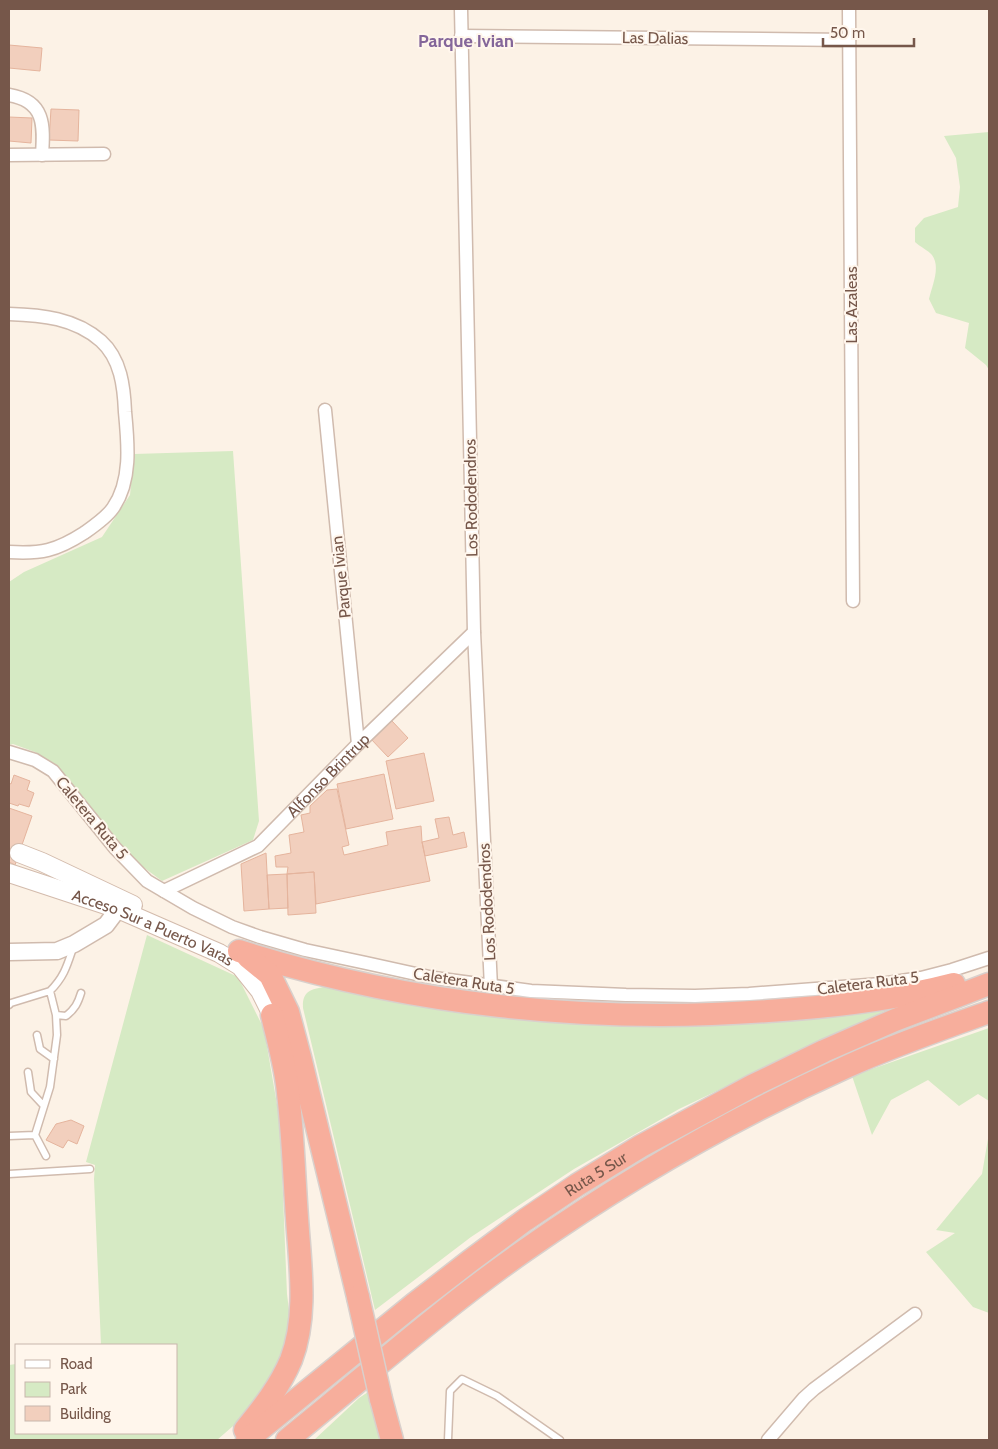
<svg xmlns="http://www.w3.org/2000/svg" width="998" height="1449" viewBox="0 0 998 1449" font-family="Cabin,sans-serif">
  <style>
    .green { fill: #d6eac4 }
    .building { fill: #f2cfbd; stroke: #e5b49d }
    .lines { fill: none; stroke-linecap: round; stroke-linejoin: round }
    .service-casing { stroke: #d0bbae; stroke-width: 9 }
    .minor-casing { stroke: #d0bbae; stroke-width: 15 }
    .tertiary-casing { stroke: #d0bbae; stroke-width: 19 }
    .secondary-casing { stroke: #d3bbac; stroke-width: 20 }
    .motorway-casing { stroke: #d9d0cc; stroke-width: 25 }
    .service { stroke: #fff; stroke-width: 6 }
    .minor { stroke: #fff; stroke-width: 12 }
    .tertiary { stroke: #fff; stroke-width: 16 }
    .secondary { stroke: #fff; stroke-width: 18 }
    .motorway { stroke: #f7ae9c; stroke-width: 22 }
    .motorway-bridge-casing { stroke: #d9d0cc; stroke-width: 25; stroke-linecap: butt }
    .motorway-bridge { stroke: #f7ae9c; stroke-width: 22 }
    .labels { text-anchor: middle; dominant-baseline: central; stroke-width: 4; stroke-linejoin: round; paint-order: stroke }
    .street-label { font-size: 16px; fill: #76574a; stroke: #fff6ec }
    .neighbourhood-label { font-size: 18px; font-weight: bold; fill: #84669a; stroke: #fff6ec }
  </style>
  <rect width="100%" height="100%" fill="#fcf2e6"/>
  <path class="green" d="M989 132V370L986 365 965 348 969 323 936 313 929 299C932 286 941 267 932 255 929 251 919 246 915 242V228L924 218 958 207 960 187 956 158 944 136Z
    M233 451 259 821 253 840 162 881 131 858 57 765 35 752 13 744 9 745V582L24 572 102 537 130 495 134 454Z
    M147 935 238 977 264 1029 280 1122 287 1294 290 1318 281 1364 256 1406 217 1440H9V1365L16 1364V1433H176V1345H101L94 1179 95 1165 86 1162Z
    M325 987 333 988 432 1007 889 1009 679 1109 574 1169 471 1237 375 1310 303 1008C302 992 310 989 325 987Z
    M989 1028V1101L978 1094 959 1106 928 1080 891 1100 872 1135 852 1076Z
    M989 1133V1313L973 1307 926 1252 955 1233 936 1230 982 1174Z
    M368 1392 380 1440H314L359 1398Z"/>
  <path class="building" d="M9 45 42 48 40 71 9 68Z
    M51 109 79 110 78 141 49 140Z
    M9 117 32 118 31 143 9 141Z
    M392 721 408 738 388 757 371 739Z
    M424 753 434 801 396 809 386 761Z
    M384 774 393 819 346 829 337 784Z
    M14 775 30 781 27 790 34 793 29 807 19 804 18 806 9 803V783L11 784Z
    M337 789 349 845 342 847 344 855 388 845 386 832 421 826 422 842 430 881 316 904 314 872 287 874 288 867H276L275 856 291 853 289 835 304 832 301 815 310 813V806L327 790Z
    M9 808 32 816 15 865 9 862Z
    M449 817 453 835 464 832 467 847 425 856 422 842 439 838 435 819Z
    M266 853 269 909 244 911 241 864Z
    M314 872 316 913 288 915 287 874Z
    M287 874 288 908 269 909 267 875Z
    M71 1120 84 1126 77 1144 68 1140 63 1148 46 1140 56 1124Z"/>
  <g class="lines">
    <defs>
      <path id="service" d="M9 1005 11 1003 50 991
        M56 1015 66 1016C75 1009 78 1003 81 993
        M37 1035 40 1049 54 1059
        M28 1072 31 1092 44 1106
        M9 1136 35 1135
        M46 1156 35 1135 50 1087 57 1035 56 1015 50 991C64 977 67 966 73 948
        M9 1174 90 1169
        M448 1440 450 1391 462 1379 497 1396 560 1440"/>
      <g id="minor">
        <path d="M461 9 474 632 491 987"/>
        <path d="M849 9 853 601"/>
        <path d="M461 36 849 40"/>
        <path d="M9 95C45 101 44 125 42 155"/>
        <path d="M9 155 104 154"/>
        <path d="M9 314C42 315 75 318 101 341 121 359 124 387 125 412 128 443 132 481 113 508 106 518 94 526 84 533 56 551 41 554 9 552"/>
        <path d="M325 410 358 744"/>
        <path d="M9 752 35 760 53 771 115 848 147 881 193 908 232 927 260 937 305 950 366 963 434 978 531 991 626 995 695 996 749 994 881 984 921 978 952 970 989 958"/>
        <path id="s1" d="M164 891 258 846 358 744 474 632"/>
        <path d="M768 1440 804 1398 814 1389 915 1314"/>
      </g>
      <path id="tertiary" d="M9 952 57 951 74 944 106 925 118 909"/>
      <g id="secondary">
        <path d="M19 853 42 862 133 905"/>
        <path id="s2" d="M9 873 118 909 219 953 240 966 260 991 272 1015"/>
      </g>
      <g id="motorway">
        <path d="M239 951C409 1005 590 1024 768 1011 831 1007 893 1000 954 984"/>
        <path d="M248 957 270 975 288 1012 300 1057 358 1297"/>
        <path d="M381 1399 392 1440"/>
        <path d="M245 1430C263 1408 280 1386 291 1360 308 1316 300 1264 297 1218 294 1176 293 1134 288 1093 286 1067 278 1041 272 1015"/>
        <path id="s3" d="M247 1440 413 1305 470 1261 525 1220 577 1185 641 1146 752 1086 824 1051 895 1020 989 984"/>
        <path d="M287 1440C365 1377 441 1309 524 1251 625 1180 733 1118 846 1067 892 1046 941 1029 989 1012"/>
      </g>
    </defs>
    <use href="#service" class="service-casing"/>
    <use href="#minor" class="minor-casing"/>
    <use href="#tertiary" class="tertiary-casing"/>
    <use href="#secondary" class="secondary-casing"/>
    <use href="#motorway" class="motorway-casing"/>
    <use href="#service" class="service"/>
    <use href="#minor" class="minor"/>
    <use href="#tertiary" class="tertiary"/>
    <use href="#secondary" class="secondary"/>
    <use href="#motorway" class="motorway"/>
    <defs>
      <path id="motorway-bridge" d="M358 1297 381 1399"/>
    </defs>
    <use href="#motorway-bridge" class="motorway-bridge-casing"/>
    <use href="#motorway-bridge" class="motorway-bridge"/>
  </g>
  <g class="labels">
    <g class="street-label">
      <text transform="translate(655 38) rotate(1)">Las Dalias</text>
      <text transform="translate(851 305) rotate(-90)">Las Azaleas</text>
      <text transform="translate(471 498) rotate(-91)">Los Rododendros</text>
      <text transform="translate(341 577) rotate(-96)">Parque Ivian</text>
      <text stroke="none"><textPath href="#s1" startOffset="204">Alfonso Brintrup</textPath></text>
      <text transform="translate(92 818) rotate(50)">Caletera Ruta 5</text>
      <text transform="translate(487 902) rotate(-93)">Los Rododendros</text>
      <text stroke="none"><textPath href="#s2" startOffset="154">Acceso Sur a Puerto Varas</textPath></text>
      <text transform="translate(464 981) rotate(9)">Caletera Ruta 5</text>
      <text transform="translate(868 983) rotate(-7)">Caletera Ruta 5</text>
      <text stroke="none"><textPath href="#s3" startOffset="439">Ruta 5 Sur</textPath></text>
    </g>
    <g class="neighbourhood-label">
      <text x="466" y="41">Parque Ivian</text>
    </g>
  </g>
  <rect width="998" height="1449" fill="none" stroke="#76574a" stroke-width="20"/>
  <rect x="15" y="1344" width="162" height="90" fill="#fff6ec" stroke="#c8b6ab"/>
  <rect x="25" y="1360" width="25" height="8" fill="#ffffff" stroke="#c8b6ab"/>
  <text x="60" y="1369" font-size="15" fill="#76574a">Road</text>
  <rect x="25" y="1382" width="25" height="15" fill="#d6eac4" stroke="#c8b6ab"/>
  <text x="60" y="1394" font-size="15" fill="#76574a">Park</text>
  <rect x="25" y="1406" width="25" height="15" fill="#f2cfbd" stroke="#c8b6ab"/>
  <text x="60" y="1419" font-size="15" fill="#76574a">Building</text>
  <path d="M823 38v8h91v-8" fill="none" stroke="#76574a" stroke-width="2.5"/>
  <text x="830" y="38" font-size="15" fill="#76574a" stroke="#fff6ec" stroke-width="4" paint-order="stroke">50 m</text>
</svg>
